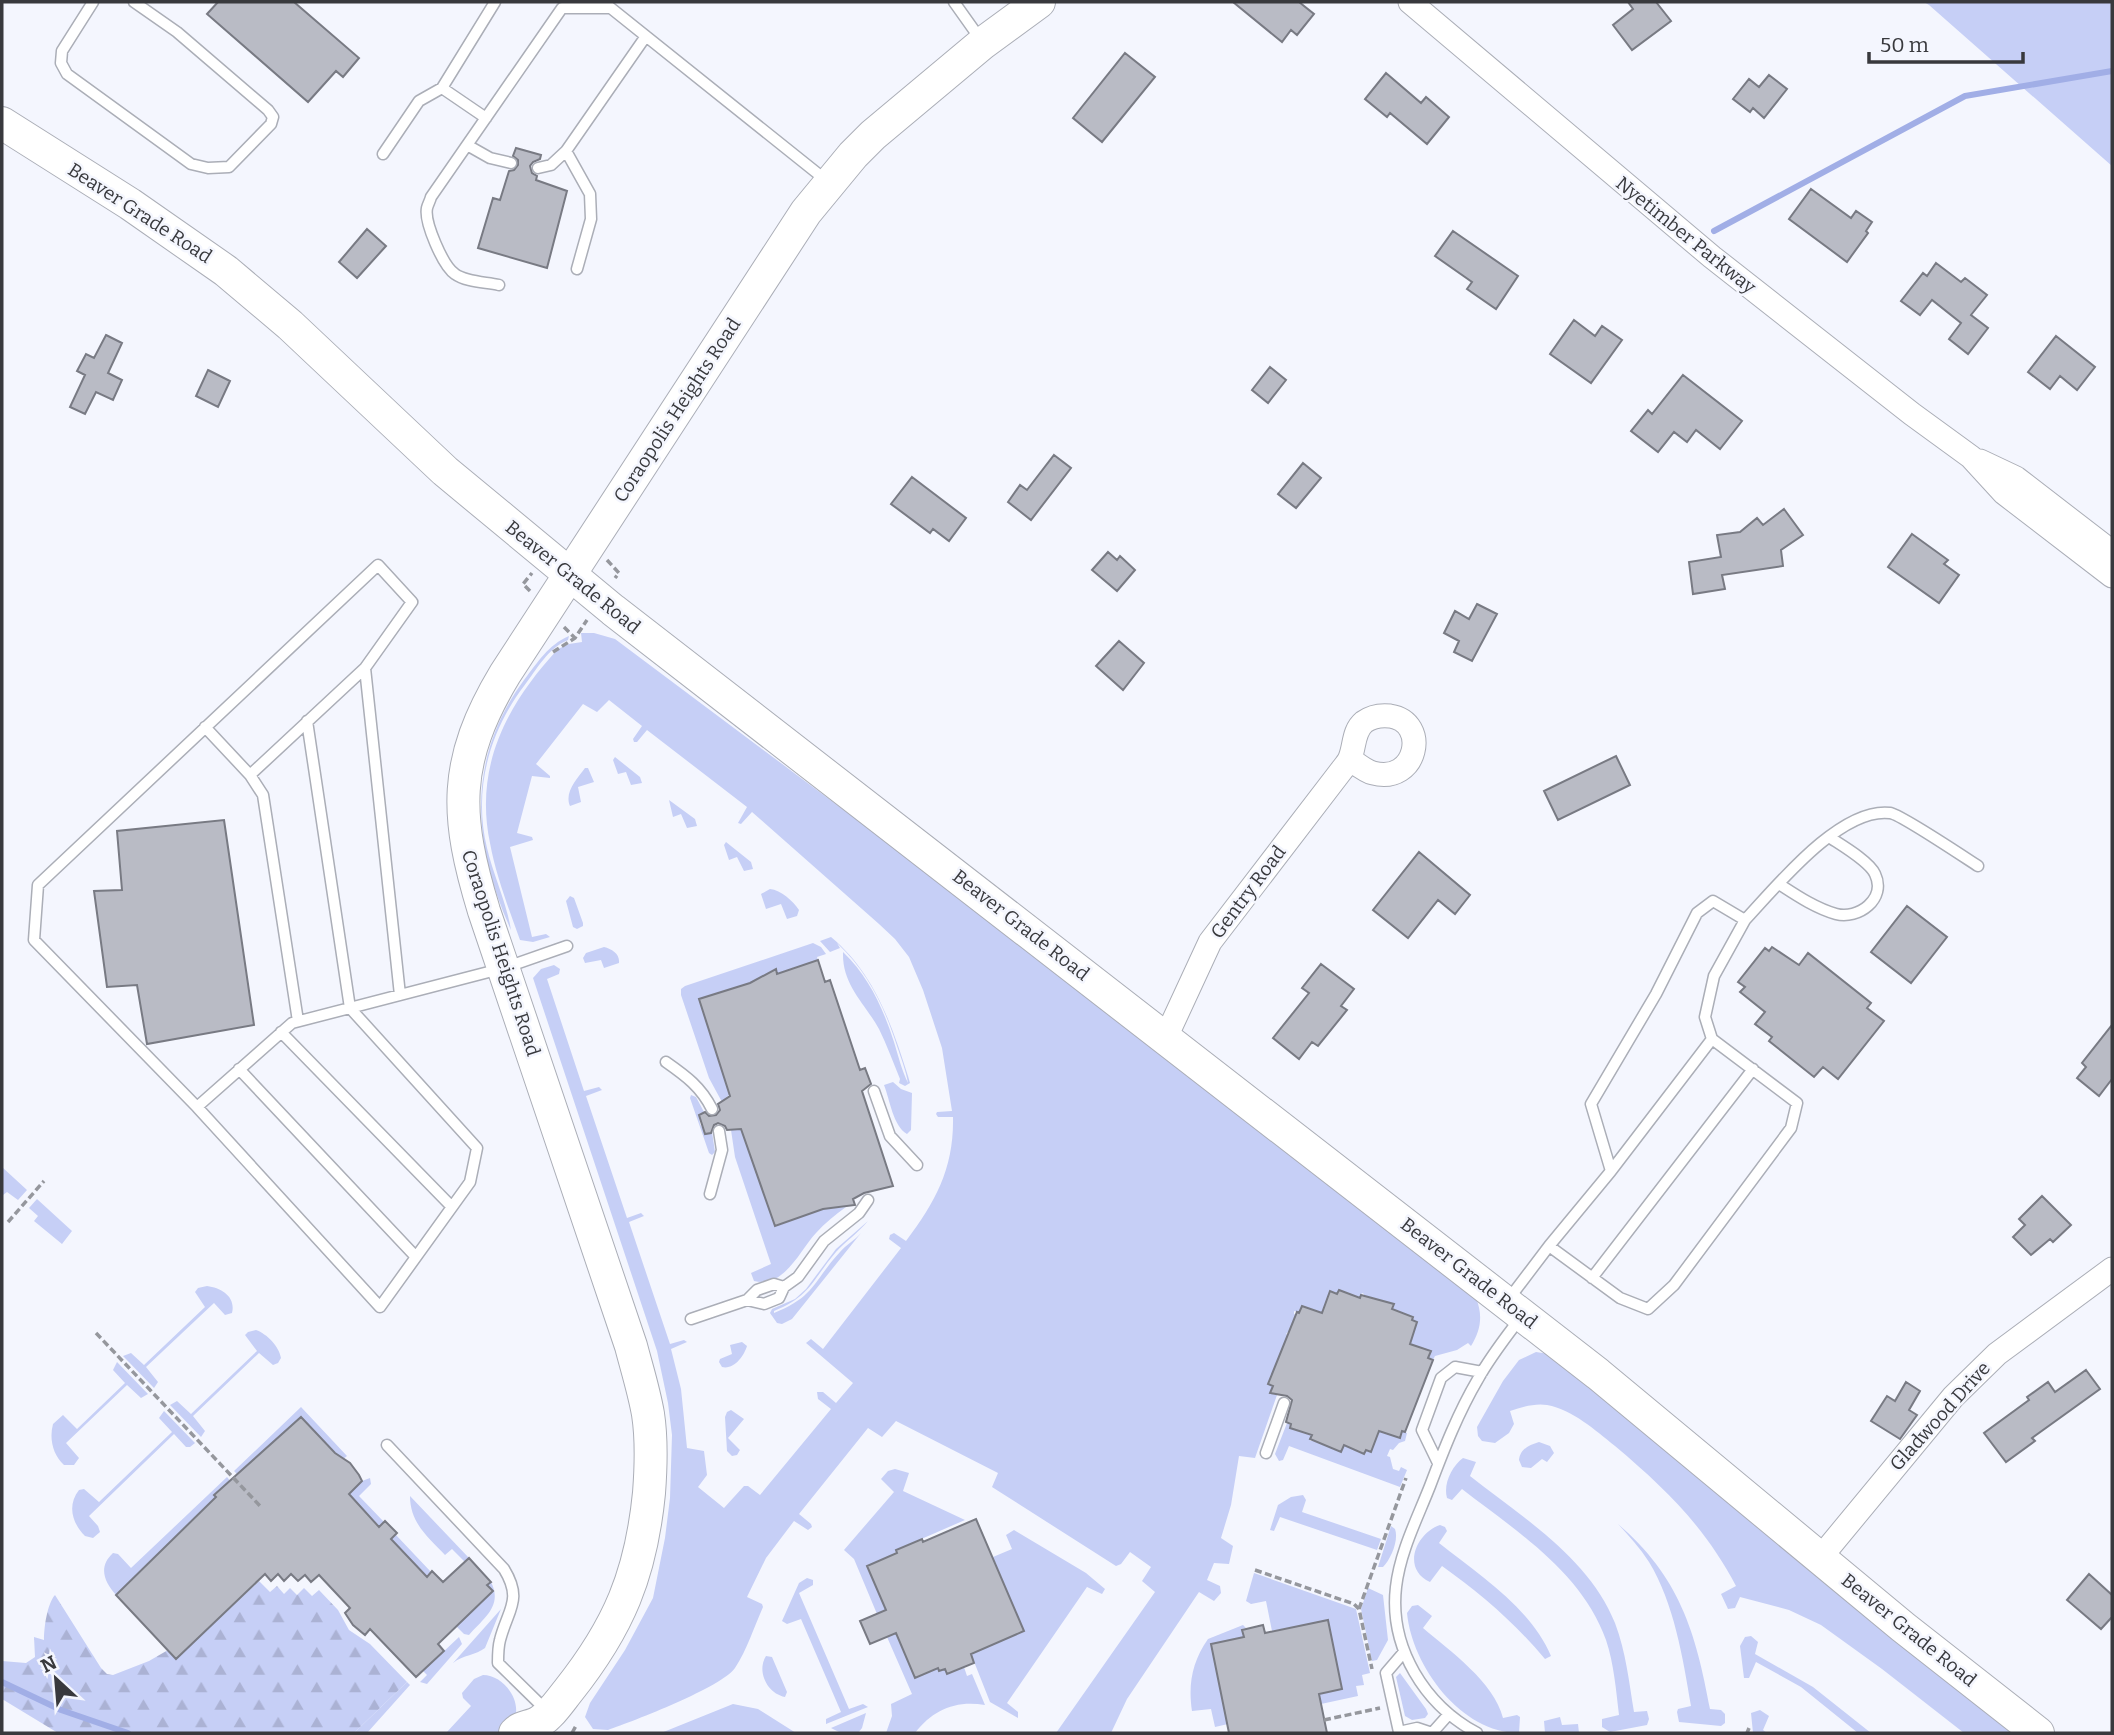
<svg xmlns="http://www.w3.org/2000/svg" width="2114" height="1735" viewBox="0 0 2114 1735" font-family="Bitter,serif">
  <style>
    .green { fill: #c6cff6 }
    .forest { fill: url(#forest-firs) }
    .lines { fill: none; stroke-linecap: round; stroke-linejoin: round }
    .stream { stroke: #a1aee6; stroke-width: 6 }
    .building { fill: #b9bbc5; stroke: #787a83; stroke-width: 2 }
    .lane-casing { stroke: #abaeb7; stroke-width: 13 }
    .street-casing { stroke: #abaeb7; stroke-width: 25 }
    .secondary-casing { stroke: #abaeb7; stroke-width: 34 }
    .path { stroke: #95979d; stroke-width: 3.5; stroke-dasharray: 7 3.5; stroke-linecap: butt }
    .lane { stroke: #fff; stroke-width: 10 }
    .street { stroke: #fff; stroke-width: 23 }
    .secondary { stroke: #fff; stroke-width: 32 }
    .labels { text-anchor: middle; dominant-baseline: central; stroke-width: 5; stroke-linejoin: round; paint-order: stroke }
    .street-label { font-size: 19px; fill: #38393d; stroke: #f4f6fe }
  </style>
  <defs>
    <pattern id="forest-firs" width="22" height="20" patternUnits="userSpaceOnUse" patternTransform="scale(1.75)"><rect width="22" height="20" fill="#c6cff6"/><path d="M5 1l3.5 6h-7zM16 11l3.5 6h-7z" fill="#abb2d4"/></pattern>
  </defs>
  <rect width="100%" height="100%" fill="#f4f6fe"/>
  <path class="green" d="M1924 2H2112V166L1929 5Z
    M581 633H594L615 639 960 897 1476 1298C1483 1315 1481 1330 1471 1346L1468 1343 1457 1350 1435 1356 1433 1360 1428 1358 1431 1351 1410 1344 1417 1323 1412 1320 1413 1316H1410L1409 1319 1362 1303 1364 1294 1362 1293 1359 1301 1339 1290 1337 1294 1330 1292 1322 1313 1302 1306 1299 1313 1294 1311V1314L1298 1315 1292 1333 1288 1332 1286 1334 1291 1336 1282 1361 1278 1360 1276 1362 1281 1364 1271 1393 1277 1395 1255 1458 1239 1456 1231 1505 1221 1538 1233 1546 1229 1564 1214 1563 1207 1580 1220 1586 1221 1593 1214 1601 1199 1592 1127 1699 1111 1733H1056L1155 1592 1142 1581 1151 1567 1130 1552 1121 1564 1116 1566 992 1487 998 1473 896 1421 882 1437 868 1428 799 1514 811 1524 812 1527 808 1530 794 1521 766 1558 747 1597 762 1604 763 1607C754 1627 747 1650 735 1668 722 1687 634 1721 608 1730L593 1729 585 1717 590 1703 625 1650 653 1598 665 1538 670 1498 672 1435 668 1403 657 1351 533 978 541 969 554 965 560 969 559 974 547 979 584 1091 599 1087 602 1090 586 1096 627 1218 641 1213 644 1216 629 1222 670 1344 684 1340 687 1342 671 1349 681 1389 687 1448 704 1451 707 1475 698 1487 724 1508 744 1486H748L760 1495 831 1409 818 1399 817 1392H823L836 1403 853 1383 806 1343 811 1339 823 1349 901 1248 889 1239 890 1235 894 1233 906 1241C936 1201 954 1168 953 1117H938L936 1114 937 1112 952 1111 942 1048 923 990 909 957 895 939 879 924 752 812 741 824 738 823 747 807 647 730 637 742H634L633 739 642 726 609 700 597 712 583 704 536 764 550 776V778L532 776 517 833 532 837 533 840 510 847 532 937 546 934 550 937 533 942 520 940C509 909 496 876 490 843 474 766 507 704 558 649L569 644 582 642Z
    M569 636 568 640C548 648 537 669 524 686 489 732 473 790 487 848 493 874 507 904 511 930 472 844 466 759 524 680 538 662 548 645 569 636Z
    M615 757 640 777 642 783 631 785 626 772 618 774 613 760Z
    M585 768H588L594 782 578 787 581 802 570 806C564 792 577 779 585 768Z
    M669 800 695 819 697 826 687 828 681 814 673 817Z
    M726 842 751 862 753 869 744 871 737 857 729 860 724 845Z
    M770 889C781 890 793 901 799 910L797 916 787 919 781 904 766 909 761 894Z
    M570 896 574 898 583 923V926L577 929 573 927 566 901Z
    M831 937C875 974 891 1023 908 1076L910 1083 905 1086 899 1083 900 1079C893 1062 887 1045 879 1029 864 1002 842 985 843 952 869 977 883 1008 894 1042 898 1055 902 1071 908 1083 906 1071 901 1058 897 1046 884 1006 868 972 837 943L840 948 830 952 820 941Z
    M813 943 821 947 826 954 817 957 818 960 777 974 775 969 750 983 699 1000 728 1087 729 1095 722 1102 709 1078 681 995V989L685 986Z
    M604 947C612 949 620 954 619 963L604 968 601 960 585 963 583 958 586 953Z
    M893 1082 901 1089 912 1093 911 1130 907 1134C893 1126 890 1100 884 1085Z
    M691 1095 696 1097 704 1112 699 1114 700 1124 706 1134 712 1132 715 1152 712 1155 709 1153 690 1098Z
    M731 1130H741L745 1137 775 1225 823 1209 846 1207C835 1215 825 1223 816 1233 800 1250 784 1289 754 1281L751 1273 771 1264 735 1157Z
    M2 1167 27 1190 18 1200 7 1192 3 1195 2 1194Z
    M37 1199 72 1231 62 1244 34 1221 38 1216 29 1208Z
    M868 1221C858 1233 846 1241 836 1252 812 1280 811 1296 774 1311V1313C816 1296 813 1281 840 1252 846 1245 855 1240 861 1233L792 1319 782 1324 777 1323 770 1313 772 1309 795 1299 806 1289 836 1249Z
    M207 1286C222 1288 236 1297 232 1313L225 1315 214 1303 146 1367 158 1382 154 1388 123 1356 131 1353 144 1365 205 1307 195 1292 198 1288Z
    M256 1330C267 1334 279 1346 281 1358L278 1363 273 1365 259 1353 193 1416 205 1431 201 1437 170 1405 177 1401 191 1414 257 1351 245 1335 248 1332Z
    M742 1342 747 1346C744 1356 734 1370 722 1367L719 1362 720 1359 732 1354 730 1345Z
    M1536 1352 1549 1354 2016 1733H1964L1882 1669 1821 1625 1789 1610 1740 1597 1735 1608 1728 1609 1721 1594 1736 1586C1705 1527 1666 1489 1615 1446 1595 1430 1573 1410 1547 1405 1535 1403 1522 1407 1510 1411L1514 1424 1509 1433 1495 1443 1482 1441 1478 1436 1477 1427 1503 1381 1519 1360Z
    M117 1362 148 1394 141 1398 127 1385 66 1443 79 1458 74 1465H64C53 1455 49 1439 53 1424L63 1415 77 1429 125 1383 113 1370Z
    M301 1407 347 1456 342 1460 251 1461 240 1471 242 1473 239 1476 234 1471Z
    M731 1410 744 1419 728 1438 740 1450 737 1455 732 1456 727 1451 725 1417 727 1412Z
    M164 1411 195 1443 190 1447H186L174 1434 89 1516 98 1526 100 1532 93 1538 85 1536C72 1523 67 1505 79 1490L84 1489 99 1502 172 1432 159 1418Z
    M1287 1423 1291 1424 1290 1428 1313 1432 1310 1441H1312L1316 1432 1339 1451 1341 1452 1345 1443 1364 1454 1366 1450 1371 1452 1379 1431 1400 1438 1402 1431 1407 1433 1405 1441 1399 1443 1393 1450 1390 1449 1387 1456 1390 1457 1393 1469 1399 1471 1401 1467 1407 1470 1400 1487 1289 1446 1283 1460 1279 1461 1275 1454Z
    M1539 1442 1550 1446 1554 1453 1547 1462 1542 1459 1531 1468 1522 1467 1519 1460C1520 1449 1529 1445 1539 1442Z
    M1463 1458 1476 1462 1470 1476C1522 1517 1590 1559 1615 1623 1626 1652 1629 1682 1634 1712L1647 1711 1649 1719 1647 1725 1610 1732 1602 1727V1719L1619 1715C1616 1690 1614 1664 1606 1640 1582 1572 1516 1531 1462 1489L1452 1500 1447 1498C1443 1484 1452 1466 1463 1458Z
    M895 1469 909 1473 903 1491 965 1520 896 1550 886 1610 877 1614 854 1559 844 1550 894 1492 881 1479 888 1471Z
    M227 1477 232 1483 116 1595C104 1581 98 1567 113 1553L118 1554 131 1568Z
    M370 1478 371 1484 359 1496 384 1522 379 1526 349 1494 362 1481Z
    M1303 1495 1306 1500 1302 1512 1381 1539 1377 1550 1280 1517 1274 1531 1270 1530 1278 1505 1291 1497Z
    M410 1496 469 1558 465 1562 452 1549 445 1555C428 1537 410 1523 410 1496Z
    M1618 1524C1679 1576 1696 1632 1710 1709L1721 1710 1725 1714V1723L1721 1726 1679 1722 1677 1712 1678 1709 1691 1706C1683 1658 1674 1603 1649 1562 1640 1548 1629 1536 1618 1524Z
    M1440 1525 1445 1527 1447 1531 1439 1543C1479 1575 1530 1607 1551 1656L1545 1659C1515 1623 1480 1593 1442 1566L1430 1582C1401 1569 1416 1533 1440 1525Z
    M1391 1526 1395 1529C1399 1540 1391 1559 1383 1567H1378Z
    M1014 1530 1086 1573 1105 1589 1102 1594 1087 1587 1007 1703 1018 1712V1718L990 1702 971 1654 1024 1631 993 1557 1012 1549 1006 1535Z
    M396 1535 431 1572 426 1576 391 1539Z
    M1254 1573 1356 1609 1370 1673 1362 1675 1364 1685 1356 1686 1358 1696 1321 1704 1319 1694 1342 1689 1328 1620 1272 1631 1266 1601 1251 1604 1246 1601Z
    M807 1578 813 1580V1585L799 1593 849 1709 863 1704 868 1707 826 1724V1719L841 1712 801 1619 787 1624 782 1621 799 1583Z
    M491 1582C503 1606 484 1618 469 1635L464 1634 456 1626 493 1591 487 1585Z
    M1368 1588 1383 1595 1388 1640 1377 1660 1372 1661 1361 1609Z
    M1418 1605 1432 1616 1423 1628C1450 1651 1494 1682 1503 1718L1517 1715 1520 1717 1519 1733C1461 1733 1412 1666 1407 1613L1412 1606Z
    M501 1609 485 1648C476 1655 463 1655 453 1663Z
    M1243 1625 1246 1628 1242 1629 1244 1637 1211 1644 1228 1724 1215 1727 1211 1709 1192 1711C1188 1684 1192 1662 1208 1639Z
    M896 1633 915 1678 938 1668 939 1671 945 1669 948 1674 964 1667 967 1676 972 1674 985 1705C955 1700 933 1710 915 1733H886L892 1716 891 1704 912 1694 887 1637Z
    M1751 1636 1758 1642 1755 1654 1813 1687 1871 1733H1858L1801 1687 1756 1662 1749 1678H1744L1740 1646 1745 1637Z
    M459 1637 462 1644 427 1684 420 1682 427 1675 423 1671Z
    M766 1656 772 1657 787 1692 785 1697C768 1694 756 1672 766 1656Z
    M1400 1673 1426 1709 1428 1714 1425 1718 1412 1720 1405 1716 1396 1677Z
    M483 1675C501 1675 518 1695 516 1713L499 1733H446L471 1706 463 1698 462 1693 474 1679Z
    M407 1682 410 1685 367 1733H354Z
    M733 1704 758 1709 796 1733H661Z
    M1760 1710 1769 1716 1763 1730 1767 1733H1753L1751 1713Z
    M866 1713 862 1728 858 1733H841L831 1728Z
    M1560 1717 1562 1725 1578 1724 1579 1733H1545L1544 1721Z"/>
  <path class="forest" d="M259 1581 270 1592 277 1586 284 1594 290 1588 297 1595 304 1588 312 1596 319 1590 338 1610 349 1630 370 1644 407 1682 354 1733H58L2 1699V1661L26 1663 35 1657 34 1637 44 1640C44 1628 47 1604 55 1595L101 1668 107 1674 113 1675 149 1661 168 1650 176 1658Z"/>
  <g class="lines">
    <path class="stream" d="M1714 231 1965 96 2112 71
      M2 1682 61 1710 128 1733"/>
  </g>
  <path class="building" d="M218 2H294L359 58 343 77 336 71 308 102 207 14Z
    M1233 2H1299L1314 14 1297 35 1291 30 1282 42Z
    M1628 2H1656L1671 21 1632 50 1613 25 1633 9Z
    M1125 53 1155 77 1102 142 1073 118Z
    M1386 73 1421 103 1426 97 1449 117 1427 144 1390 113 1387 117 1365 99Z
    M1769 75 1787 89 1764 118 1753 108 1750 112 1733 99 1749 79 1759 87Z
    M516 148 541 155 540 159 533 162 530 166 532 173 537 176 536 180 567 191 547 268 478 248 493 198 500 200 509 171 514 170 518 165V160L513 156Z
    M1811 189 1851 218 1856 211 1872 222 1866 231 1868 233 1847 262 1789 219Z
    M367 229 386 246 357 278 339 262Z
    M1453 231 1518 276 1496 309 1467 289 1472 282 1435 256Z
    M1936 263 1961 282 1965 278 1987 295 1971 315 1988 328 1968 354 1949 339 1961 323 1932 300 1920 315 1901 301 1923 273 1927 276Z
    M1574 320 1595 336 1602 326 1622 340 1591 383 1550 354Z
    M106 335 122 343 108 373 122 380 113 400 96 392 85 414 70 407 85 375 77 371 86 354 94 358Z
    M2056 336 2095 367 2077 390 2060 376 2050 389 2028 372Z
    M1270 367 1286 380 1268 403 1252 390Z
    M208 370 230 381 218 407 196 396Z
    M1683 375 1742 421 1720 449 1696 430 1687 442 1674 432 1658 452 1631 431 1648 410 1652 414Z
    M1054 455 1071 468 1031 520 1008 502 1020 485 1027 490Z
    M1303 463 1321 478 1296 508 1278 494Z
    M912 477 966 518 949 541 933 529 930 533 891 504Z
    M1784 509 1803 535 1781 550 1783 566 1722 575 1725 589 1693 594 1689 562 1721 557 1717 535 1740 532 1757 518 1763 525Z
    M1912 534 1948 560 1944 564 1959 575 1939 603 1888 567Z
    M1108 552 1117 560 1120 556 1135 570 1117 591 1092 570Z
    M1477 604 1497 614 1472 661 1454 652 1459 641 1444 633 1455 611 1469 619Z
    M1119 641 1144 663 1123 690 1096 666Z
    M1616 756 1630 785 1558 820 1544 791Z
    M224 820 254 1025 147 1044 137 985 107 987 94 891 122 890 117 831Z
    M1419 852 1470 895 1455 914 1438 900 1408 938 1373 910Z
    M1907 906 1947 937 1911 983 1871 952Z
    M1772 947 1799 965 1808 953 1871 1003 1867 1008 1884 1021 1838 1079 1823 1067 1814 1077 1769 1041 1772 1037 1755 1024 1765 1012 1740 992 1745 987 1738 982 1765 948 1769 951Z
    M818 960 825 982 830 980 860 1070 865 1068 871 1084 862 1091 893 1186 864 1193 853 1199 855 1205 823 1209 775 1226 741 1129 727 1130 725 1126 718 1123 714 1125 711 1133 705 1134 699 1115 705 1112 709 1116 716 1115 720 1110 718 1104 730 1096 699 999 750 983 776 969 777 974Z
    M1321 964 1354 989 1341 1006 1347 1010 1318 1046 1312 1042 1299 1059 1273 1038 1309 993 1302 988Z
    M2112 1025V1079L2099 1096 2077 1078 2086 1067 2082 1063Z
    M2042 1196 2071 1225 2053 1242 2050 1239 2031 1255 2013 1237 2025 1225 2019 1219Z
    M1339 1290 1360 1298 1361 1295 1394 1304 1392 1309 1413 1317 1412 1320 1417 1322 1410 1344 1431 1351 1428 1358 1433 1360 1405 1432 1402 1431 1400 1438 1379 1431 1371 1452 1366 1450 1364 1454 1344 1445 1341 1452 1310 1439 1312 1435 1290 1428 1291 1424 1286 1422 1292 1400 1287 1396 1270 1393 1273 1386 1268 1384 1297 1312 1299 1313 1302 1306 1322 1313 1330 1291 1337 1294Z
    M2086 1370 2100 1389 2032 1438 2035 1441 2006 1462 1984 1433 2029 1400 2027 1397 2048 1382 2055 1392Z
    M1906 1382 1920 1391 1909 1410 1917 1415 1900 1439 1871 1421 1887 1396 1895 1401Z
    M301 1417 335 1453 350 1463 359 1475 362 1481 349 1494 379 1527 385 1521 397 1533 391 1539 427 1577 432 1571 443 1582 469 1558 491 1582 487 1585 493 1591 438 1644 444 1651 416 1677 370 1629 365 1635 353 1625 345 1613 350 1608 319 1575 311 1582 305 1575 298 1581 291 1574 284 1581 278 1574 271 1581 265 1574 176 1659 116 1595 216 1497 214 1495Z
    M976 1519 1024 1631 971 1654 974 1663 947 1674 945 1669 939 1671 938 1668 915 1678 896 1633 870 1644 860 1621 886 1610 867 1566 897 1553 896 1550 922 1539 923 1542Z
    M2089 1574 2112 1595V1617L2101 1629 2067 1600Z
    M1328 1620 1342 1689 1319 1694 1327 1733H1229L1211 1644 1244 1637 1242 1630 1263 1625 1265 1633Z"/>
  <g class="lines">
    <defs>
      <path id="lane" d="M93 2 62 51 61 63 67 74 191 164 208 168 229 167 271 124 273 117 268 110 177 32 134 2
        M954 2 981 40
        M607 5 827 181
        M442 88 486 118
        M467 145 490 158 511 163
        M566 151 590 194 591 219 577 269
        M383 154 419 101 442 88 495 2
        M538 168 551 165 566 151 646 36
        M499 285C485 282 466 282 455 274 443 266 424 222 427 208 428 204 430 201 431 197L562 8H610
        M205 727 250 775 263 795 298 1021
        M250 775 365 668
        M1779 884C1796 895 1815 908 1836 914 1858 920 1887 899 1875 874 1869 861 1841 845 1829 837
        M400 995 365 668 412 602 378 565 38 885 34 940 197 1107 292 1023 504 968 567 946
        M281 1032 452 1207
        M666 1062C686 1076 701 1087 712 1109
        M239 1069 416 1257
        M874 1091 890 1136 917 1165
        M197 1107 380 1307 470 1182 477 1148 350 1008 307 721
        M1611 1171 1712 1039
        M710 1194 722 1150 719 1131
        M1549 1246 1620 1298 1648 1309 1674 1285 1791 1128 1797 1103 1712 1039 1705 1017 1714 976 1745 920
        M1592 1278 1753 1069
        M747 1300 764 1304 779 1298 784 1287 798 1277 824 1241 859 1213 868 1200
        M1508 1300 1549 1246 1611 1171 1591 1104 1656 994 1697 913 1713 901 1745 920C1776 887 1840 807 1890 813 1900 814 1964 857 1978 866
        M691 1319 747 1300 757 1290 774 1284 784 1287
        M387 1445 504 1569C523 1600 508 1609 500 1640 498 1647 498 1655 498 1663L547 1711
        M1266 1453 1284 1403
        M1438 1463 1422 1430 1441 1378 1455 1367 1482 1372
        M1404 1652 1386 1673 1399 1732 1417 1728 1432 1733 1449 1714
        M1477 1733C1425 1705 1389 1648 1396 1587 1400 1552 1417 1519 1430 1486 1444 1449 1458 1413 1478 1379 1490 1357 1506 1337 1521 1317"/>
      <path id="street" d="M1410 2 1712 257 1912 414 1971 457 2004 493 2112 576
        M1980 461 2016 478 2112 552
        M1166 1037 1210 942 1341 771C1344 767 1348 763 1350 758 1355 746 1353 731 1364 722 1371 717 1381 715 1390 716 1430 722 1417 785 1373 773 1365 771 1357 764 1350 759
        M1820 1558 1953 1397 1997 1354 2112 1269"/>
      <path id="secondary" d="M2 123 130 204 226 271 290 325 445 471 613 610 1598 1374 1903 1627 2038 1733
        M515 1733C521 1726 531 1727 539 1722 550 1716 560 1701 568 1691 619 1627 641 1574 649 1493 651 1467 652 1440 648 1414 644 1391 637 1369 631 1346L484 911C455 816 452 762 505 674L806 212 853 155 873 135 983 43 1039 2"/>
    </defs>
    <use href="#lane" class="lane-casing"/>
    <use href="#street" class="street-casing"/>
    <use href="#secondary" class="secondary-casing"/>
    <path class="path" d="M607 560 619 573 615 578
      M530 591 523 584 532 573
      M564 627 575 638
      M553 652 575 638 587 620
      M8 1222 44 1181
      M96 1333 262 1508
      M1255 1570 1354 1604 1359 1609 1372 1669
      M1359 1609 1406 1478
      M1324 1720 1380 1708
      M572 1733 577 1724
      M1747 1733 1749 1728"/>
    <use href="#lane" class="lane"/>
    <use href="#street" class="street"/>
    <use href="#secondary" class="secondary"/>
  </g>
  <g class="labels">
    <g class="street-label">
      <text transform="translate(140 213) rotate(33)">Beaver Grade Road</text>
      <text transform="translate(1686 235) rotate(39)">Nyetimber Parkway</text>
      <text transform="translate(677 410) rotate(-57)">Coraopolis Heights Road</text>
      <text transform="translate(573 577) rotate(39)">Beaver Grade Road</text>
      <text transform="translate(1248 892) rotate(-53)">Gentry Road</text>
      <text transform="translate(1021 925) rotate(38)">Beaver Grade Road</text>
      <text transform="translate(501 953) rotate(72)">Coraopolis Heights Road</text>
      <text transform="translate(1469 1273) rotate(38)">Beaver Grade Road</text>
      <text transform="translate(1940 1416) rotate(-48)">Gladwood Drive</text>
      <text transform="translate(1909 1630) rotate(39)">Beaver Grade Road</text>
    </g>
  </g>
  <rect width="2114" height="1735" fill="none" stroke="#38393d" stroke-width="7"/>
  <g transform="translate(56 1679) rotate(334)" stroke="#f4f6fe" stroke-width="5" paint-order="stroke">
  <path d="M0-5L12 26L0 18L-12 26Z" fill="#38393d"/>
  <text y="-10" font-size="19" font-weight="bold" text-anchor="middle" fill="#38393d">N</text>
  </g>
  <path d="M1869 52v10h154v-10" fill="none" stroke="#38393d" stroke-width="3.5"/>
  <text x="1880" y="52" font-size="21" fill="#38393d" stroke="#f4f6fe" stroke-width="5" paint-order="stroke">50 m</text>
</svg>
